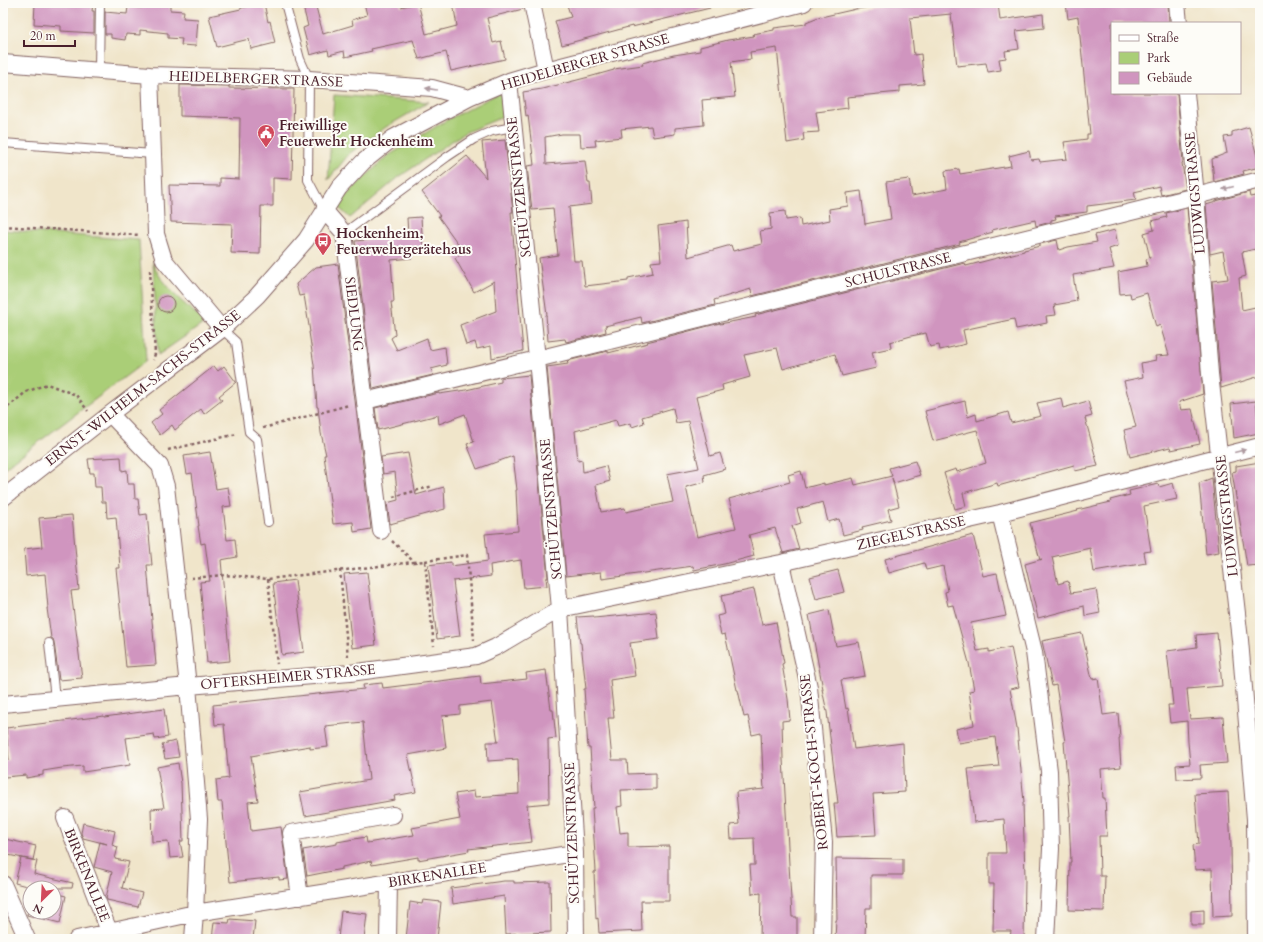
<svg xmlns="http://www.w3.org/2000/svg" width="1263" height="942" viewBox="0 0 1263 942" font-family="Cardo,serif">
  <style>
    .green { fill: #aace77; stroke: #7a7651 }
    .building { fill: #d095bf; fill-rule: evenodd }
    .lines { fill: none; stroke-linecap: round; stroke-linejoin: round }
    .service-casing { stroke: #846463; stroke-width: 10 }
    .minor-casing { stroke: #846463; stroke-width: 18 }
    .path { stroke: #846463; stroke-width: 2.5; stroke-dasharray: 3 3; stroke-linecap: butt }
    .service { stroke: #fff; stroke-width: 8 }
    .minor { stroke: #fff; stroke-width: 16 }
    .oneway { fill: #ae9aa0 }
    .labels { text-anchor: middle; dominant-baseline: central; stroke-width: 4; stroke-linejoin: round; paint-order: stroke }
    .street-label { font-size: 14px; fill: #4a1f2b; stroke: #fdfcf7 }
    .poi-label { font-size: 14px; font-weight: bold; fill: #4a1f2b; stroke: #fdfcf7; text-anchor: start }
  </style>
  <rect width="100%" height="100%" fill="#fdfcf7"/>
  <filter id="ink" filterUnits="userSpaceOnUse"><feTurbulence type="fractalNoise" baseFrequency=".025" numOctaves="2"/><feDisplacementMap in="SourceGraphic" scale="8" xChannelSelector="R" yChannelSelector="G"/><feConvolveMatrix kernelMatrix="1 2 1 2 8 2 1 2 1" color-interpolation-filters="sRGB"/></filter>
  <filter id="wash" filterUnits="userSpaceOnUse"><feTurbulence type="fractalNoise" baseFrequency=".012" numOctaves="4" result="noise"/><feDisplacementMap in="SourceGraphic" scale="16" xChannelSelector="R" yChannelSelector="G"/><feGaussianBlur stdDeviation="0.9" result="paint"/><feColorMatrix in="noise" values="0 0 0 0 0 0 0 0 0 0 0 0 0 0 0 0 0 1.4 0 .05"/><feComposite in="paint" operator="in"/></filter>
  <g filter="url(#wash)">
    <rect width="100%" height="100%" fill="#f0e5ca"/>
    <path class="green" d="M501 92 505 116 464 133 399 177 350 218 336 205 386 157 445 121Z
      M334 95 429 102 386 127 350 153 328 180Z
      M3 230 139 240 146 361 3 469Z
      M153 262C161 287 186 305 206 322L158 355Z"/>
    <g id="blocks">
      <path class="building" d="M35 3H93L92 11H94V33L61 31V26L34 24Z
        M142 3 170 4V10L184 11 183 18 198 19 196 46 181 45 182 39 168 38V33L140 30V35L126 34 125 40 111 38V34H105V12L127 14 128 7 142 8Z
        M264 3 268 22 270 21 275 43 251 49 249 39 217 47 209 16 241 9V8Z
        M302 3H315L323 34 353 25 352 20 367 15 364 3H400L401 7 418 3 426 34 457 26 453 3H523V9L487 18 493 43 501 41 505 59 451 71 446 52 419 59 413 40 371 49 372 51 345 57 344 51 329 55 328 50 310 55 303 28 308 26Z
        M576 3H710V8L632 27V26L562 45 555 21 571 17 567 5Z
        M892 3H998L1000 20 1043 14 1044 28 1016 31 1019 49 1005 51 1006 58 999 59 1001 70 988 72 986 63 957 66 951 14 910 18 914 55 921 54 924 84 900 86V92L847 97 848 108 816 112 819 132 803 133 804 140 787 143 777 48 750 52 751 59 731 62 735 97 702 100 704 125 675 128V134L653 137 651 126 621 129 622 137 595 140 596 146 581 147 580 134H562L545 137 546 164 585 161 588 183H590L592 204 569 207 574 261H582L585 286 628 281V278L653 273 651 262 661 261 658 226 686 222 688 257 731 245 733 251 762 244 760 231 771 229 770 213 785 211 786 220 800 218 801 226 830 220 829 209 848 206 847 193 861 191 865 224 891 219 886 182 909 179 912 196 947 189 945 171 959 169 960 174 1011 166 1009 156 1029 151 1031 160 1039 159 1040 162 1067 159 1064 142 1087 139V134H1090L1078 17 1068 19 1066 3H1168L1169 23H1112V93H1177L1183 162 1182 163 1186 189 1161 195 1159 186 1134 192 1136 200 1087 206V212L1055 216 1056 219 1051 220V222L1036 226 1035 220 992 230 993 232 959 242 960 244 752 296 751 289 714 300 715 305 642 323 641 317 605 326 606 332 566 342 565 339 548 341 546 315H547L539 258 558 255 553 208 532 210 527 166 534 165 528 115 526 116 523 92 542 89 589 77 614 70V69L643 65 642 63 674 55 700 51V47L728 40 754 36 753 34 774 30V28L806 24V22L821 16V17L856 9 892 4Z
        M180 85 229 86V88L294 89 292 179 273 178V206H261L260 254 231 253 232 224 171 222 169 185 220 186V178L239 179 240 118 180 116Z
        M1249 127 1260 167 1243 171 1244 174 1214 182 1212 159 1227 153 1224 137 1232 136V132Z
        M505 140 513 212H511L523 351 492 358 491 346 477 349 475 342 466 345 460 325 496 311 494 281 474 292 455 258 464 252 438 216H440L422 192 467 156 486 178 482 142Z
        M1249 192 1250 197 1260 195V248L1242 252 1246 276 1239 278 1242 310 1260 306V376L1221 388 1212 281 1228 279 1223 251 1210 254 1206 205 1216 202V201Z
        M1187 208 1203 394 1179 402 1181 410 1192 409 1200 444 1171 450 1170 447 1130 457 1124 430 1136 427 1124 381 1143 377 1141 363 1156 360 1155 356 1169 355 1160 325 1156 327 1147 293 1131 298 1130 293 1120 294 1118 272 1147 266 1146 259 1150 258 1144 233 1154 230 1152 221 1167 217 1166 213Z
        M421 217 423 251 411 252 412 258 391 260 394 302H391L395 335 391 338 397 350 427 338 430 350 445 347 447 365 431 369 433 375 373 389 355 241 408 236 407 218Z
        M1115 230 1118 246 1109 249 1114 268 1073 275 1077 301 1054 305 1056 315 1046 316 1047 323 1016 329 1014 319 963 330 966 344 940 350 939 345 930 347 926 333 911 336 890 342 891 348 872 352 876 368 842 376 835 354 783 369 777 348 744 355 750 377 722 385 723 390 696 397 710 456 720 453 725 469 704 475 705 482 686 487 697 537 736 528 729 499 790 482 788 475 801 471 805 488 824 483V485L853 478 855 485 892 476 889 468 915 461 920 475 894 483 892 478 899 506 888 509 891 520 862 527 863 530 843 535 839 519 828 522 823 502 797 509 801 523 792 526 799 549 783 553 775 528 749 535 754 556 724 564 694 570 693 566 602 579 601 572 566 576 547 367 568 364 567 361 608 351V353L648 343 647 342 720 323V324L756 317 755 315 965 263 966 266 1024 251V250L1040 246V244L1057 240 1059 250 1068 247 1097 242 1095 235ZM673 408 676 423 688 421 699 468 667 474 673 502 626 512 625 508 601 512 596 485 610 481 606 466 583 472 582 460 578 461 575 431 616 420 618 426 631 423 632 427 644 423 642 417Z
        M338 264 371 529 354 532 353 522 333 524 324 455H326L321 433 318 407H317L314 365 309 332H310L304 295 299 296 296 284 316 267Z
        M158 304a8 8 0 1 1 16 0a8 8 0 1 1-16 0Z
        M214 366 218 371 224 366 236 382 219 396 222 400 204 414 201 409 175 430 172 425 160 435 151 423 162 414 159 410Z
        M529 375 548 578H546L547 586 524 588 521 560 490 565 491 576 453 581 460 636 437 639 428 565 451 562V566L488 561 485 534 518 531 516 490H517L513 456 477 469 467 444 474 442 465 414 439 424 438 415 378 430 375 408 439 393V394L466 390 501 382V378Z
        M1061 398 1063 408 1088 401 1092 416 1085 418 1098 466 1075 471 1074 465 998 486 997 483 963 493 966 506 955 509 944 473 956 469 957 472 986 463 977 430 933 441 925 411 965 401 968 417 976 414 977 421 1008 412 1011 423 1041 416 1037 403Z
        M1256 401 1259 433 1234 438 1231 404Z
        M210 452 216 489 228 487 231 506 223 507 227 540 235 539 237 557 221 560 230 661 207 663 200 582 210 581 205 543 201 544 198 526H199L192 473 187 474 184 456Z
        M408 453 416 495 444 487 445 509 390 524 387 503 398 500 395 472 383 474 381 457Z
        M121 457 122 471 127 470 128 484H134L135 499H138L140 515 147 514 152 565H147L156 665 126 667 116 568H120L116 517 107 518 106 502H102L101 487H95L94 473H90L88 459Z
        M1260 462V565L1247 566 1232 472 1236 471V466Z
        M1212 478 1219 552 1206 554 1199 483Z
        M1173 483 1177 499 1144 506 1151 551 1144 552 1146 563 1094 572 1090 548 1052 557 1058 584 1068 581 1071 593 1096 589 1100 613 1085 616 1084 606 1038 618 1025 564 1042 559 1040 560 1030 523 1078 511 1077 510 1111 502 1110 500 1130 495 1129 491 1158 484 1159 487Z
        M72 515 79 590 71 591 82 678 59 680 54 642 53 639 51 638 47 608H48L45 574 26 576 24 549 42 547 39 518Z
        M973 535 983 576 997 573 1006 616 971 623 977 651 989 649V652L1011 647 1019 687 1010 689 1017 728 1024 802H1023L1025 878 1024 939H1010L1011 931H993L994 884H989V853H1006L1004 819 974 822 968 769 999 766 995 737 959 743 956 729 974 725 969 691 974 690 969 663 953 605 948 606 945 592 948 591 943 566 926 570 924 563 889 573 885 559Z
        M838 570 844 592 816 599 810 577Z
        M367 572 376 645 352 648 344 574Z
        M295 580 304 652 282 655 273 583Z
        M754 589 762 625 776 622 784 663 782 664 788 699 790 720 782 721 783 759 792 917H797V939H760L761 893 752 894 750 865H755L754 838 731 839 730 825 739 824 736 792 764 789 763 774 761 733 752 735 748 716 744 717 738 690H737L725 634 721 635 717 616 725 614 721 596Z
        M829 610 836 646 859 642 865 676 841 680 846 709 848 708 854 749 903 743 905 792 873 794 876 835 837 837 834 803H838L832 754 827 712 822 689H823L809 615Z
        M656 612 659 639 630 643 635 676 610 680 614 718H608L612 760H627L628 774 656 773V789L621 790 622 806 617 807 620 833 628 832V847L669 846V901H641L642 931 599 933 598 918 596 919 594 872 596 871 592 808H594L590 748H588L584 689H586L581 643H580L577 617 594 616V618Z
        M1082 633 1092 679 1098 678 1103 715 1118 713 1120 738H1119L1121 767 1101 769 1103 798H1105L1107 836H1099L1100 876H1105L1104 911 1069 910 1070 862H1071L1069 816H1070L1064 742H1065L1056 685 1052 686 1042 641Z
        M1217 633 1222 686 1187 689 1190 719 1223 717 1227 763 1200 765 1201 778 1177 779 1176 765 1190 764 1188 742 1187 721 1170 723 1168 705H1173L1167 651 1197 647 1196 635Z
        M546 670 551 710H553L556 738 548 739 549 803 527 805 532 842 468 849 469 851 418 860V857L372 865 371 861 342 867V869L307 876 303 850 337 844V842L366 837 367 843 414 835 412 828 460 819 455 794 474 791 475 797 519 794 518 759 488 761 487 742H498L492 702 460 706V714L442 716 446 748 408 755 416 792 394 796 395 800 305 816 300 792 369 780 363 722 325 726 328 747 310 749V746L251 756 258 801 248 802 251 831 281 827 288 879 279 880V877L230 882 222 802H218L216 780 229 778 224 724 215 725 213 705 364 689 363 685 382 683 383 688 480 676 481 684 527 679 526 673Z
        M164 709 168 737 155 739 154 734 126 738 130 765 83 772V766L62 768 43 771V775L26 778V775L5 777 3 761 9 760 6 728 104 716V717Z
        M176 741 179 757 165 759 162 744Z
        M178 763 181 783 183 841H180L183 857 170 858 168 841 152 842 151 809 164 808 157 767Z
        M1228 792 1231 845 1232 916 1213 917 1212 869 1195 870 1193 845 1199 844 1195 794Z
        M83 823 115 831 112 845 118 847 115 859 129 862 122 888 142 893 138 907 107 900 106 898 112 872 94 867 100 842 107 844 83 838 81 833Z
        M5 839 36 846 33 860 3 854Z
        M21 858 37 861 34 874 73 883 72 888H34L15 883Z
        M836 858 903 859V875H871V908H866L865 939H835L836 920H837Z
        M504 881H514V883L550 882 551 932 506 934 504 896 453 904 451 888Z
        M54 893 66 896 60 923 27 915 30 904V912H54Z
        M423 900 441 902 437 939H406L410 902 422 904Z
        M1204 910V925H1191V911Z
        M341 911 367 914 364 939H338Z
        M230 919 255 921 253 939H212L214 922 229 923Z"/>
    </g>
  </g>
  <g filter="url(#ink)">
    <use href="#blocks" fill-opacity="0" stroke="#846463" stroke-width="1"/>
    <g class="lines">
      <defs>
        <path id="service" d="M285 3 300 59 309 79 308 180 324 210
          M99 71 100 3
          M3 143 153 154
          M344 233 447 157 474 139 492 131 513 127
          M222 329 236 342 249 432 257 439 268 522
          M49 643 55 699"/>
        <path id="minor" d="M532 3 546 70
          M1177 3 1179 23
          M3 63 150 75 309 79 432 88 469 98
          M150 75 156 234 164 260 222 329
          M509 81 537 359 560 609 575 853 576 939
          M1186 93 1196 196 1210 374 1240 640 1255 819 1256 939
          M324 210 344 233 381 531
          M365 401 537 359 1260 180
          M110 414 160 466 166 486 188 686 199 819 195 913 193 939
          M3 498 110 414 222 329 257 296 306 240 339 188 363 162 393 138 469 98 509 81 546 70 804 3
          M1000 513 1034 652 1049 771 1051 849 1046 939
          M781 563 809 687 824 842 822 939
          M3 704 188 686 350 673 476 656 496 647 560 609 781 563 1000 513 1260 446
          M65 818 109 931
          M3 884 27 939
          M300 897 291 833 393 815
          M77 939 195 913 575 853
          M388 939 389 883"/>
      </defs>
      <use href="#service" class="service-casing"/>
      <use href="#minor" class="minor-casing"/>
      <path class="path" d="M3 226 140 235
        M150 270 155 354 153 360
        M3 411 26 392 47 384 76 395 88 411
        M263 428 349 405
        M168 450 237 434
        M393 497 433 486
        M392 541 414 562 425 561 434 646
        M425 561 467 555 474 640
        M340 570 348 657
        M191 578 224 575 268 579 414 562
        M268 579 277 664"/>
      <use href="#service" class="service"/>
      <use href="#minor" class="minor"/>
    </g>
    <defs><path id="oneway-solid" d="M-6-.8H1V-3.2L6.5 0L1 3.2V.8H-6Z"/></defs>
    <g class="oneway">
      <use href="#oneway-solid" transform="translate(431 89) rotate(-171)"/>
      <use href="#oneway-solid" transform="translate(1228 188) rotate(166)"/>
      <use href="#oneway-solid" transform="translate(1240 451) rotate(-14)"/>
    </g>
  </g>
  <defs>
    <symbol id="civic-pin" viewBox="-11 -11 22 30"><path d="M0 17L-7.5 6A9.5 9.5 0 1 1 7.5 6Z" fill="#d1495b" stroke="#fdfcf7"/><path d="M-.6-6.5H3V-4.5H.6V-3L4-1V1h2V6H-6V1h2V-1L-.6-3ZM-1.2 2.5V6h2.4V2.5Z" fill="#fff"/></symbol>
    <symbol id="bus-pin" viewBox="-11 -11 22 30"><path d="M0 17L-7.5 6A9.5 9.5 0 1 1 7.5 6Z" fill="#d1495b" stroke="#fdfcf7"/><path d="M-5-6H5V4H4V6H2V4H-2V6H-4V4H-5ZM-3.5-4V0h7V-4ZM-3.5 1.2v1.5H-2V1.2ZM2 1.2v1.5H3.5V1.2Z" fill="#fff"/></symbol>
  </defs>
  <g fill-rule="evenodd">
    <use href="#civic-pin" x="256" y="123" width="20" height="27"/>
    <use href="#bus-pin" x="313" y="231" width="20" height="27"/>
  </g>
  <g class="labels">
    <g class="street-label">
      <text transform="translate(585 62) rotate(-16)">HEIDELBERGER STRASSE</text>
      <text transform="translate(256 79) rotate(2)">HEIDELBERGER STRASSE</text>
      <text transform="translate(519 187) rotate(-96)">SCHÜTZENSTRASSE</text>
      <text transform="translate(1195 193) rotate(-95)">LUDWIGSTRASSE</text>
      <text transform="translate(898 270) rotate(-14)">SCHULSTRASSE</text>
      <text transform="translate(354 314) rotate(83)">SIEDLUNG</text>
      <text transform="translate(143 388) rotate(-38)">ERNST-WILHELM-SACHS-STRASSE</text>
      <text transform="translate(551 509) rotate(-95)">SCHÜTZENSTRASSE</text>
      <text transform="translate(1227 516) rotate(-96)">LUDWIGSTRASSE</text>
      <text transform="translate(911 533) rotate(-13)">ZIEGELSTRASSE</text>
      <text transform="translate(288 677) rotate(-5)">OFTERSHEIMER STRASSE</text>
      <text transform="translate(814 762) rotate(-96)">ROBERT-KOCH-STRASSE</text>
      <text transform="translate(572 833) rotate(-92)">SCHÜTZENSTRASSE</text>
      <text transform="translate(87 875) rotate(68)">BIRKENALLEE</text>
      <text transform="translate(437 875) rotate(-9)">BIRKENALLEE</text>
    </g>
    <g class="poi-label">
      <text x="279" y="125">Freiwillige<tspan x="279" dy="16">Feuerwehr Hockenheim</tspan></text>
      <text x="336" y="233">Hockenheim,<tspan x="336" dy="16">Feuerwehrgerätehaus</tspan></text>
    </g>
  </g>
  <rect width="1263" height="942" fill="none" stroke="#fdfcf7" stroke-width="16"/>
  <rect x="1111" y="22" width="130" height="72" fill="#fdfcf7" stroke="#b5a4a5"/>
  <rect x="1119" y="35" width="20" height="6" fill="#ffffff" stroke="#b5a4a5"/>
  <text x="1147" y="42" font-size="12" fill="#4a1f2b">Straße</text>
  <rect x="1119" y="52" width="20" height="12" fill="#aace77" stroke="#b5a4a5"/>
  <text x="1147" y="62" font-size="12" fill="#4a1f2b">Park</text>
  <rect x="1119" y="72" width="20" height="12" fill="#d095bf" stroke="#b5a4a5"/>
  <text x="1147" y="82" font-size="12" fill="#4a1f2b">Gebäude</text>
  <g transform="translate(42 900) rotate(204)"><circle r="19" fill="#fdfcf7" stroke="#b5a4a5"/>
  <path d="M0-3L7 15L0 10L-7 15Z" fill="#d1495b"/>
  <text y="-6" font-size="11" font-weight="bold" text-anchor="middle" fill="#4a1f2b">N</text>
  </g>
  <path d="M24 40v6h51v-6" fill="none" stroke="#4a1f2b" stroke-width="2"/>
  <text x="30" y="40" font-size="12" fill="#4a1f2b" stroke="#fdfcf7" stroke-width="3" paint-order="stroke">20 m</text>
</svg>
